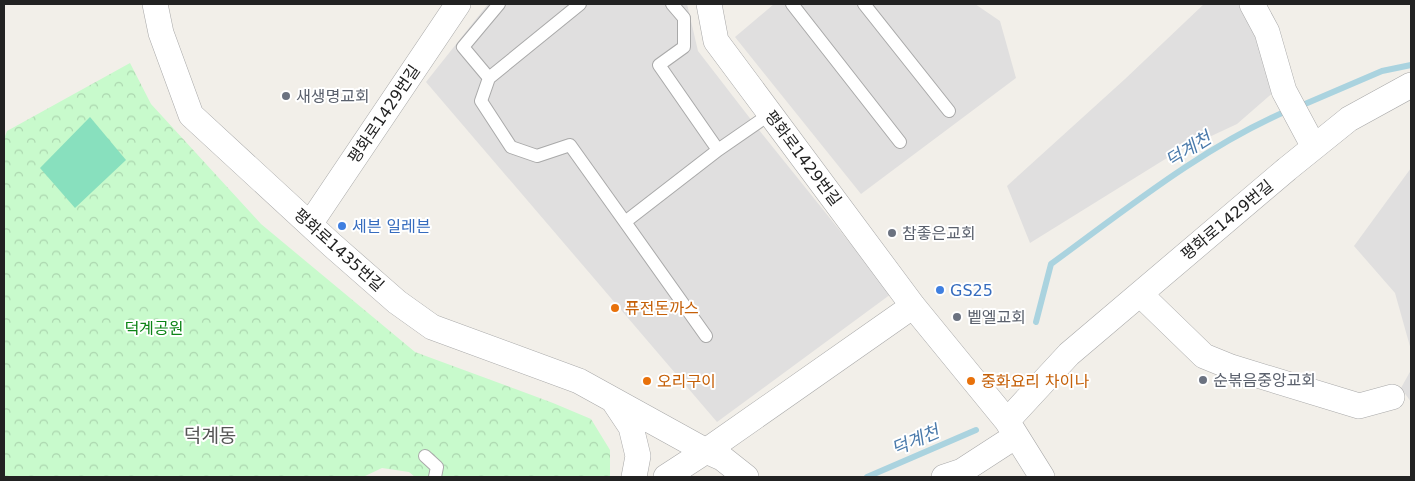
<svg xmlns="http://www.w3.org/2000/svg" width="1415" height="481" viewBox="0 0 1415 481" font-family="'DejaVu Sans','Noto Sans KR',sans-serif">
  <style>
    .residential { fill: #e0dfdf }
    .park { fill: url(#park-crowns) }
    .pitch { fill: #88e0be }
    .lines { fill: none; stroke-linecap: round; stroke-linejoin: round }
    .stream { stroke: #aad3df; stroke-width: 6 }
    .service-casing { stroke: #a9a9a9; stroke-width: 14 }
    .minor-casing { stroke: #a9a9a9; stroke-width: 26 }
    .service { stroke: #fff; stroke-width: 12 }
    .minor { stroke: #fff; stroke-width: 25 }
    .worship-dot { fill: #6b7280; stroke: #fff; stroke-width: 2 }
    .shop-dot { fill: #3f7fe0; stroke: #fff; stroke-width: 2 }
    .food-dot { fill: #e8710a; stroke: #fff; stroke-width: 2 }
    .labels { text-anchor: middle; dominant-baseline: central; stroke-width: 4; stroke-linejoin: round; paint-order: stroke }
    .worship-label { font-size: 16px; fill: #5b616d; stroke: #fff; text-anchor: start }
    .street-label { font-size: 16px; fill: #222; stroke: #fff }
    .shop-label { font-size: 16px; fill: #366cbe; stroke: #fff; text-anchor: start }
    .food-label { font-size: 16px; fill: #c56008; stroke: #fff; text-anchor: start }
    .park-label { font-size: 16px; fill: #0c8416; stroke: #fff }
    .water-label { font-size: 18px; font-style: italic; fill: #4a7aab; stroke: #fff }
    .quarter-label { font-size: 19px; fill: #555; stroke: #fff }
  </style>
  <defs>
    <pattern id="park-crowns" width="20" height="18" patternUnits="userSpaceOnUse" patternTransform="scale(1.25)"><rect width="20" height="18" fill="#c8facc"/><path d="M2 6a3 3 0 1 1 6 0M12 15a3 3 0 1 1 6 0" fill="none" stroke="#acd6af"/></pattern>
  </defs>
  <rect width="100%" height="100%" fill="#f2efe9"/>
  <path class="residential" d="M488 4H687L698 51 759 130 891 294 717 422 426 82Z
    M774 4H975L1000 21 1016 78 861 194 735 37Z
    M1204 4H1238L1260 35 1277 89 1237 124 1175 153 1030 243 1007 186 1125 79Z
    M1411 168V350L1395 293 1354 246Z
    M1411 370V402L1401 388Z"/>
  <path class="park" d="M130 63 151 104 261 224 415 352 553 403 591 419 610 450V476L415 477 409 472 382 468 363 477H4V139L7 131Z"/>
  <path class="pitch" d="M90 117 126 160 75 208 40 168Z"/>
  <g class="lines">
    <path class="stream" d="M1298 107 1382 71 1411 65
      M1036 322 1051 264C1125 210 1204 146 1289 110
      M867 477 976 430"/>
    <defs>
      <path id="service" d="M499 4 463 47 489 78 580 4
        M672 4 684 18V47L659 65 718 150 770 114
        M792 4 900 142
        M864 4 949 111
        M489 78 481 101 511 147 537 156 570 145 625 222
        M706 336 625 222 718 150
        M425 456 437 467 435 477"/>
      <path id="minor" d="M155 4 161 33 191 115 332 245 397 302 432 327 579 381 704 450 722 458 746 477
        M709 4 716 41 913 306 1007 421 1042 477
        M1252 4 1267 32 1284 91 1314 147
        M310 224 458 4
        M1140 294 1204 356 1231 367 1359 406 1392 397
        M615 403 631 427 638 456 634 477
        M1007 421 1069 354 1287 169 1349 119 1411 85
        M666 477 706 451 913 306
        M944 477 962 471 1016 436"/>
    </defs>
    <use href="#service" class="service-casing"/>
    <use href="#minor" class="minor-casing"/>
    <use href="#service" class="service"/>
    <use href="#minor" class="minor"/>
  </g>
  <g class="worship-dot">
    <circle cx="286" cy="96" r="5"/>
    <circle cx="892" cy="233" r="5"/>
    <circle cx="957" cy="317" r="5"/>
    <circle cx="1203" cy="380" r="5"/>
  </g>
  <g class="shop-dot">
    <circle cx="342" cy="226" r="5"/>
    <circle cx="940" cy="290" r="5"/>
  </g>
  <g class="food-dot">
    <circle cx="615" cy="308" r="5"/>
    <circle cx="647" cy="381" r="5"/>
    <circle cx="971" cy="381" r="5"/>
  </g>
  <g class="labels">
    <g class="worship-label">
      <text x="296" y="96">새생명교회</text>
      <text x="902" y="233">참좋은교회</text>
      <text x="967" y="317">벹엘교회</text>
      <text x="1213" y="380">순볶음중앙교회</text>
    </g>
    <g class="street-label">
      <text transform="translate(384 114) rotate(-56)">평화로1429번길</text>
      <text transform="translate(803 158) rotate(53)">평화로1429번길</text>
      <text transform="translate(1227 220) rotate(-40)">평화로1429번길</text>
      <text transform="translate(339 250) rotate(42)">평화로1435번길</text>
    </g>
    <g class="shop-label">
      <text x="352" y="226">세븐 일레븐</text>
      <text x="950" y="290">GS25</text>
    </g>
    <g class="food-label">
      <text x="625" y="308">퓨전돈까스</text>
      <text x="657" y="381">오리구이</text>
      <text x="981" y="381">중화요리 차이나</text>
    </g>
    <g class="park-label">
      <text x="154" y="328">덕계공원</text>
    </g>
    <g class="water-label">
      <text transform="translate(1188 149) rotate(-32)">덕계천</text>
      <text transform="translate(915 440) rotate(-23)">덕계천</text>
    </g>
    <g class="quarter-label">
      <text x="210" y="435">덕계동</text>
    </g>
  </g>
  <rect width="1415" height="481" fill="none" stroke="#222222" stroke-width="10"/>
</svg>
